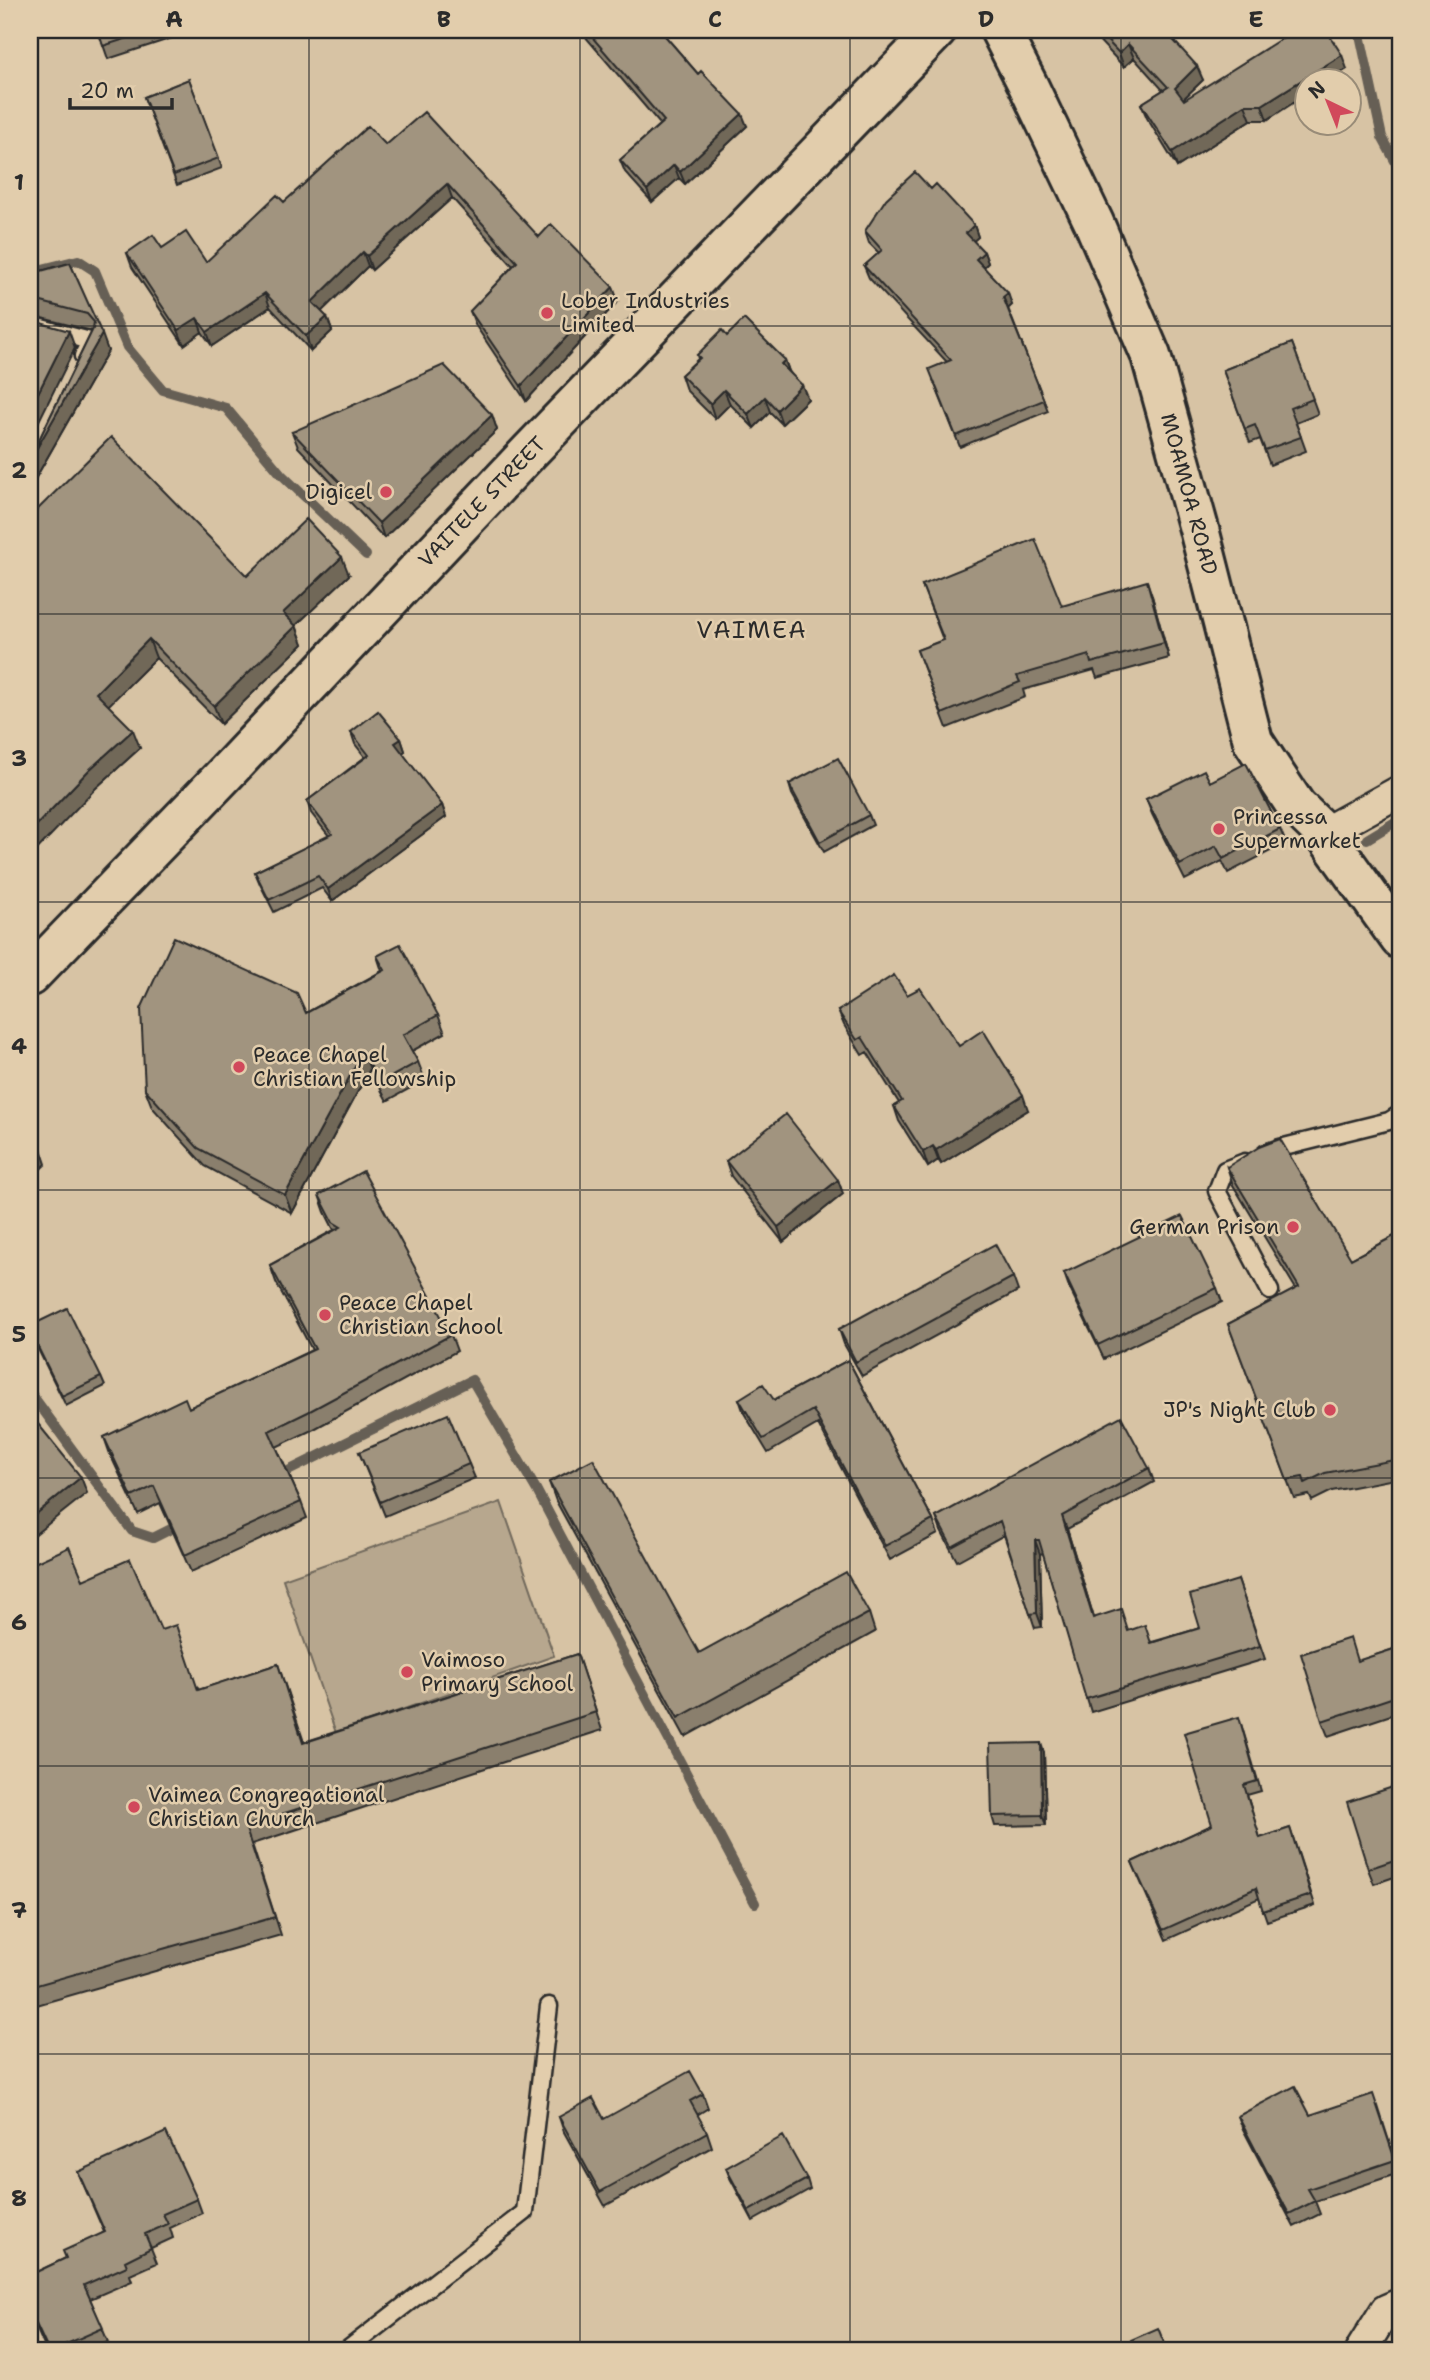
<svg xmlns="http://www.w3.org/2000/svg" width="1430" height="2380" viewBox="0 0 1430 2380" font-family="'Shantell Sans',sans-serif">
  <style>
    .green { fill: #b7a78e; stroke: #71695c; stroke-width: 2 }
    .lines { fill: none; stroke-linecap: round; stroke-linejoin: round }
    .stream { stroke: #665f55; stroke-width: 10 }
    .lane-casing { stroke: #2b2b2b; stroke-width: 21 }
    .street-casing { stroke: #2b2b2b; stroke-width: 35 }
    .secondary-casing { stroke: #2b2b2b; stroke-width: 44 }
    .primary-casing { stroke: #2b2b2b; stroke-width: 44 }
    .lane { stroke: #e2cdac; stroke-width: 16 }
    .street { stroke: #e2cdac; stroke-width: 30 }
    .secondary { stroke: #e2cdac; stroke-width: 38 }
    .primary { stroke: #e2cdac; stroke-width: 38 }
    .wall { fill: #8a7f6d; stroke: #2b2b2b; stroke-width: 2 }
    .shaded-wall { fill: #716859; stroke: #2b2b2b; stroke-width: 2 }
    .building { fill: #a1947f; stroke: #2b2b2b; stroke-width: 2 }
    .grid { fill: none; stroke: #2b2b2b; stroke-width: 2; stroke-opacity: 0.55 }
    .poi-dot { fill: #d1495b; stroke: #e2cdac; stroke-width: 2.5 }
    .labels { text-anchor: middle; dominant-baseline: central; stroke-width: 5; stroke-linejoin: round; paint-order: stroke }
    .poi-label { font-size: 21px; fill: #2b2b2b; stroke: #e2cdac; text-anchor: start }
    .street-label { font-size: 21px; fill: #2b2b2b; stroke: #e2cdac }
    .quarter-label { font-size: 24px; letter-spacing: 2px; fill: #2b2b2b; stroke: #e2cdac }
    .neatline { fill: none; stroke: #2b2b2b; stroke-width: 2.5 }
    .grid-label { font-size: 23px; text-anchor: middle; font-weight: bold; fill: #2b2b2b }
  </style>
  <rect width="100%" height="100%" fill="#d7c3a4"/>
  <filter id="ink" filterUnits="userSpaceOnUse"><feTurbulence type="fractalNoise" baseFrequency=".0143" numOctaves="2"/><feDisplacementMap in="SourceGraphic" scale="14" xChannelSelector="R" yChannelSelector="G"/><feConvolveMatrix kernelMatrix="1 2 1 2 8 2 1 2 1" color-interpolation-filters="sRGB"/></filter>
  <g filter="url(#ink)">
    <path class="green" d="M501 1502 554 1656 336 1733 283 1579Z"/>
    <g class="lines">
      <path class="stream" d="M1359 30 1382 137 1400 170
        M30 272 78 260 95 271 127 347 163 390 226 408 281 474 366 555
        M1367 839 1400 819
        M30 1392 132 1531 153 1538 183 1523
        M276 1477 472 1380 536 1489 755 1903"/>
      <defs>
        <path id="lane" d="M30 325 90 341 83 356
          M1266 1153 1280 1148 1389 1121 1400 1114
          M1245 1162 1225 1170 1217 1191 1270 1291
          M347 2350 525 2212 549 2006"/>
        <path id="street" d="M1324 833 1400 791
          M1361 2350 1386 2310 1400 2304"/>
        <path id="secondary" d="M1000 30 1028 85 1094 223 1151 356 1199 529 1253 741 1296 806 1324 833 1400 939"/>
        <path id="primary" d="M30 976 223 776 529 452 937 30"/>
      </defs>
      <use href="#lane" class="lane-casing"/>
      <use href="#street" class="street-casing"/>
      <use href="#secondary" class="secondary-casing"/>
      <use href="#primary" class="primary-casing"/>
      <use href="#lane" class="lane"/>
      <use href="#street" class="street"/>
      <use href="#secondary" class="secondary"/>
      <use href="#primary" class="primary"/>
    </g>
    <path class="wall" d="M98 30H169L172 38 108 59Z
      M582 30H660L698 74 747 126 685 184 679 178 652 202 625 172 620 160 660 124 584 35Z
      M1090 30H1188L1175 42 1203 80 1183 99 1184 100 1347 69 1329 80H1307L1267 120H1251L1177 167 1147 118 1141 104 1163 90 1134 58 1124 67 1091 32Z
      M189 79 222 168 177 185 144 97Z
      M386 145 539 237 618 301 526 401 476 326 470 311 513 266 452 198 372 270 368 266 321 312 327 317 332 331 311 351 270 307 212 346 202 332 184 345 132 267 127 253 162 248 206 262 284 202Z
      M931 189 974 225 978 237 973 241 984 252 988 263 984 267 1012 305 1008 308 1048 411 960 447 933 380 947 362 869 278 864 266 879 253 869 243 865 231Z
      M70 263 108 351 30 488V452L35 448 92 331 30 315V274Z
      M727 336 785 360 789 371 808 399 782 424 770 412 754 428 730 404 715 419 686 390 681 375 698 359 697 355Z
      M1292 343 1318 414 1296 423 1306 451 1270 465 1260 439 1250 443 1223 370Z
      M492 415 497 430 384 538 298 447 292 432Z
      M30 517 247 576 349 575 296 625 303 644 221 724 156 658 108 705 140 748 96 788Z
      M922 585 1062 606 1152 596 1169 658 1097 678 1094 670 1023 690 1025 697 947 728 917 650 943 640Z
      M351 732 401 739 405 751 402 753 442 805 446 817 332 901 322 888 274 912 260 884 255 872 329 836 311 813 307 801 365 757 355 744Z
      M1210 782 1280 829 1286 843 1228 873 1222 861 1185 880 1152 814 1146 799Z
      M789 784 869 815 873 825 824 852 792 794Z
      M377 956 438 1015 445 1033 412 1051 418 1062 425 1080 387 1101 370 1069 292 1213 205 1166 152 1107 145 1089 306 1013 382 971Z
      M907 995 959 1046 1028 1110 941 1164 938 1160 928 1167 899 1121 894 1106 899 1103 867 1052 862 1055 844 1025 838 1011Z
      M726 1161 838 1180 843 1194 783 1242 731 1176Z
      M1227 1167 1351 1259 1400 1233V1478L1332 1491 1312 1501 1309 1495 1294 1498 1228 1324 1296 1289 1233 1185Z
      M319 1195 451 1335 457 1351 314 1429 276 1447 301 1502 307 1518 191 1572 160 1503 138 1514 110 1454 104 1437 189 1408 312 1350 276 1282 270 1265 334 1230 325 1212Z
      M1064 1273 1217 1288 1222 1302 1104 1359 1069 1287Z
      M1013 1277 1018 1291 862 1376 844 1344 839 1329Z
      M30 1326 101 1377 105 1386 66 1406 32 1337 30 1332Z
      M848 1360 933 1520 938 1534 890 1560 818 1424 768 1453 744 1413 739 1399 774 1400Z
      M359 1452 469 1464 475 1478 385 1516Z
      M1149 1468 1154 1482 1067 1529 1094 1618 1128 1631 1152 1642 1200 1628 1238 1580 1265 1659 1091 1712 1043 1553 1040 1554 1042 1627 1035 1628 1004 1535 957 1561 941 1531 936 1517Z
      M549 1482 699 1653 869 1613 875 1632 685 1737 556 1501Z
      M30 1565 83 1580 161 1630 199 1690 278 1664 304 1742 577 1654 602 1730 252 1844 281 1935 30 2007Z
      M1400 1647V1712L1328 1736 1322 1721 1358 1661Z
      M1242 1727 1261 1791 1247 1795 1260 1838 1290 1828 1315 1905 1267 1921 1259 1898 1166 1940 1132 1862 1212 1825Z
      M1044 1753 1046 1825 995 1826 992 1816Z
      M1400 1798V1875L1374 1884 1368 1869Z
      M703 2094 708 2108 697 2115 707 2132 712 2147 605 2206 564 2132 559 2117 604 2119Z
      M1378 2106 1399 2173 1315 2201 1320 2214 1294 2227 1243 2129 1238 2116 1310 2115Z
      M726 2168 807 2179 810 2189 753 2221 730 2178Z
      M78 2172 197 2199 202 2213 170 2228 173 2238 151 2248 157 2263 130 2275 132 2281 90 2299 108 2342 90 2350H46L30 2314V2275L66 2258 104 2232Z"/>
    <path class="shaded-wall" d="M1167 30H1188L1171 46 1165 31Z
      M1128 44 1134 58 1124 67 1119 53Z
      M1342 55 1347 69 1329 80H1307V94L1267 120 1262 105Z
      M1197 66 1203 80 1180 102 1175 88Z
      M1245 105 1251 120 1177 167 1172 152Z
      M742 114 747 126 685 184 680 172Z
      M674 165 679 178 652 202 647 190Z
      M447 184 452 198 372 270 367 256Z
      M974 225 978 237 970 244 966 233Z
      M363 252 368 266 317 316 312 302Z
      M984 252 988 263 980 270 976 259Z
      M613 287 618 301 526 401 521 386Z
      M265 293 270 307 212 346 207 332Z
      M1008 293 1012 305 1008 309 1003 297Z
      M327 317 332 331 311 351 306 336Z
      M197 318 202 332 184 345 178 330Z
      M69 331 75 348 30 439V409Z
      M102 334 108 351 30 488V460Z
      M785 360 790 375 781 364Z
      M802 385 808 399 782 424 777 410Z
      M724 390 730 404 715 419 710 404Z
      M765 397 770 412 754 428 748 414Z
      M492 415 497 430 384 538 379 523Z
      M342 557 349 575 290 631 283 613Z
      M1147 581 1152 596 1169 658 1164 643Z
      M296 626 303 644 221 724 214 706Z
      M149 639 156 658 103 711 96 693Z
      M133 730 140 748 96 788 30 857V832L89 770Z
      M401 739 405 751 400 755 395 743Z
      M442 805 446 817 332 901 328 889Z
      M363 1052 370 1069 292 1213 285 1195Z
      M1023 1095 1028 1110 941 1164 936 1150Z
      M933 1146 938 1160 928 1167 923 1152Z
      M41 1149 46 1164 30 1179V1158Z
      M838 1180 843 1194 783 1242 778 1227Z
      M30 1242 35 1257 30 1263Z
      M81 1477 87 1493 33 1536 30 1528V1519Z
      M1062 1516 1067 1529 1098 1631 1093 1618Z
      M1035 1540 1040 1554 1042 1627 1037 1613Z
      M1041 1743 1044 1753 1046 1825 1042 1815Z"/>
    <path class="building" d="M98 30H153L103 46Z
      M586 30H660L698 74 701 71 742 114 680 172 674 165 647 190 620 160 664 121Z
      M1097 30H1167L1165 31 1197 66 1175 88 1184 100 1295 30H1326L1342 55 1262 105H1245L1172 152 1141 104 1168 87 1128 44 1119 53Z
      M189 79 219 158 174 175 144 97Z
      M424 112 539 237 551 224 613 287 521 386 470 311 517 262 447 184 367 256 363 252 312 302 327 317 306 336 265 293 207 332 197 318 178 330 127 253 153 235 162 248 186 232 206 262 277 195 284 202 368 126 386 145Z
      M915 172 931 189 936 184 974 225 966 233 984 252 976 259 1008 293 1003 297 1044 400 956 436 929 369 951 360 864 266 882 250 865 231 886 199Z
      M70 263 102 334 30 460V452L35 448 93 329 94 322 87 314 30 299V274Z
      M744 319 785 360 781 364 802 385 777 410 765 397 748 414 724 390 710 404 681 375 700 358 697 355 722 330 727 336Z
      M30 320 69 331 30 409Z
      M1292 343 1313 399 1290 408 1301 437 1265 450 1255 425 1245 429 1223 370Z
      M444 365 492 415 379 523 292 432Z
      M111 437 247 576 306 519 342 557 283 613 296 626 214 706 149 639 96 693 133 730 89 770 30 832V517Z
      M1035 539 1062 606 1147 581 1164 643 1091 663 1089 655 1017 676 1020 682 942 714 917 650 944 640 922 585Z
      M378 711 401 739 395 743 442 805 328 889 318 876 269 900 255 872 332 834 307 801 369 755 351 732Z
      M838 758 869 815 820 842 789 784Z
      M1246 763 1280 829 1223 859 1216 846 1180 865 1146 799 1204 770 1210 782Z
      M174 937 297 993 306 1013 385 970 377 956 400 944 438 1015 403 1035 418 1062 380 1083 363 1052 285 1195 198 1148 145 1089 141 1009Z
      M894 975 907 995 920 988 959 1046 983 1030 1023 1095 936 1150 933 1146 923 1152 894 1106 902 1101 862 1037 857 1040 838 1011Z
      M786 1114 838 1180 778 1227 726 1161Z
      M30 1137 41 1149 30 1158Z
      M1280 1139 1351 1259 1400 1233V1459L1325 1473 1305 1483 1303 1477 1287 1480 1228 1324 1299 1287 1227 1167 1259 1147Z
      M363 1171 451 1335 308 1412 269 1431 301 1502 185 1555 154 1486 132 1497 104 1437 185 1398 189 1408 315 1349 270 1265 341 1227 333 1222 319 1195Z
      M1182 1216 1217 1288 1098 1345 1064 1273Z
      M995 1244 1013 1277 856 1362 839 1329Z
      M67 1308 101 1377 62 1396 30 1331V1326Z
      M848 1360 933 1520 885 1546 813 1410 763 1439 739 1399 763 1384 774 1400Z
      M30 1414 81 1477 30 1519Z
      M448 1414 469 1464 380 1502 359 1452Z
      M1121 1416 1149 1468 1062 1516 1093 1618 1121 1609 1128 1631 1145 1625 1151 1643 1200 1628 1190 1595 1238 1580 1260 1646 1086 1699 1039 1540H1035L1037 1613 1030 1614 1000 1521 952 1547 936 1517Z
      M593 1459 699 1653 846 1572 869 1613 678 1718 549 1482Z
      M69 1547 83 1580 130 1559 161 1630 176 1625 198 1690 278 1664 303 1743 577 1654 596 1712 245 1826 275 1917 30 1987V1565Z
      M1400 1555V1579L1393 1557Z
      M1350 1638 1357 1661 1400 1647V1695L1322 1721 1301 1654Z
      M1239 1717 1257 1781 1244 1785 1260 1838 1290 1828 1311 1895 1263 1911 1256 1888 1163 1930 1132 1862 1212 1825 1184 1733Z
      M1041 1743 1042 1815 992 1816 990 1744Z
      M1396 1786 1400 1800V1858L1368 1869 1347 1802Z
      M690 2071 703 2094 690 2101 707 2132 600 2192 559 2117 593 2098 604 2119Z
      M1295 2086 1310 2115 1373 2094 1395 2160 1308 2189 1315 2201 1289 2214 1238 2116Z
      M166 2132 197 2199 163 2214 168 2224 145 2234 151 2248 125 2261 127 2266 84 2285 103 2328 53 2350H48L30 2311V2275L66 2258 63 2251 105 2232 78 2172Z
      M783 2136 807 2179 749 2211 726 2168Z
      M1158 2328 1167 2350H1136L1131 2340Z"/>
  </g>
  <path class="grid" d="M309 30V2350M580 30V2350M850 30V2350M1121 30V2350M30 326H1400M30 614H1400M30 902H1400M30 1190H1400M30 1478H1400M30 1766H1400M30 2054H1400"/>
  <g class="poi-dot">
    <circle cx="547" cy="313" r="7"/>
    <circle cx="386" cy="492" r="7"/>
    <circle cx="1219" cy="829" r="7"/>
    <circle cx="239" cy="1067" r="7"/>
    <circle cx="1293" cy="1227" r="7"/>
    <circle cx="325" cy="1315" r="7"/>
    <circle cx="1330" cy="1410" r="7"/>
    <circle cx="407" cy="1672" r="7"/>
    <circle cx="134" cy="1807" r="7"/>
  </g>
  <g class="labels">
    <g class="poi-label">
      <text x="561" y="301">Lober Industries<tspan x="561" dy="24">Limited</tspan></text>
      <text x="372" y="492" text-anchor="end">Digicel</text>
      <text x="1233" y="817">Princessa<tspan x="1233" dy="24">Supermarket</tspan></text>
      <text x="253" y="1055">Peace Chapel<tspan x="253" dy="24">Christian Fellowship</tspan></text>
      <text x="1279" y="1227" text-anchor="end">German Prison</text>
      <text x="339" y="1303">Peace Chapel<tspan x="339" dy="24">Christian School</tspan></text>
      <text x="1316" y="1410" text-anchor="end">JP's Night Club</text>
      <text x="421" y="1660">Vaimoso<tspan x="421" dy="24">Primary School</tspan></text>
      <text x="148" y="1795">Vaimea Congregational<tspan x="148" dy="24">Christian Church</tspan></text>
    </g>
    <g class="street-label">
      <text transform="translate(1189 494) rotate(75)">MOAMOA ROAD</text>
      <text transform="translate(482 502) rotate(-46)">VAITELE STREET</text>
    </g>
    <g class="quarter-label">
      <text x="752" y="630">VAIMEA</text>
    </g>
  </g>
  <rect width="1430" height="2380" fill="none" stroke="#e2cdac" stroke-width="77"/>
  <g transform="translate(1328 102) rotate(317)"><circle r="33" fill="#e2cdac" stroke="#998c78" stroke-width="2"/>
  <path d="M0-5L12 26L0 18L-12 26Z" fill="#d1495b"/>
  <text y="-10" font-size="19" font-weight="bold" text-anchor="middle" fill="#2b2b2b">N</text>
  </g>
  <path d="M70 98v10h102v-10" fill="none" stroke="#2b2b2b" stroke-width="3.5"/>
  <text x="80" y="98" font-size="21" fill="#2b2b2b" stroke="#e2cdac" stroke-width="5" paint-order="stroke">20 m</text>
  <rect x="38" y="38" width="1354" height="2304" class="neatline"/>
  <g class="grid-label">
    <text x="174" y="27">A</text>
    <text x="444" y="27">B</text>
    <text x="715" y="27">C</text>
    <text x="986" y="27">D</text>
    <text x="1256" y="27">E</text>
    <text x="19" y="190">1</text>
    <text x="19" y="478">2</text>
    <text x="19" y="766">3</text>
    <text x="19" y="1054">4</text>
    <text x="19" y="1342">5</text>
    <text x="19" y="1630">6</text>
    <text x="19" y="1918">7</text>
    <text x="19" y="2206">8</text>
  </g>
</svg>
